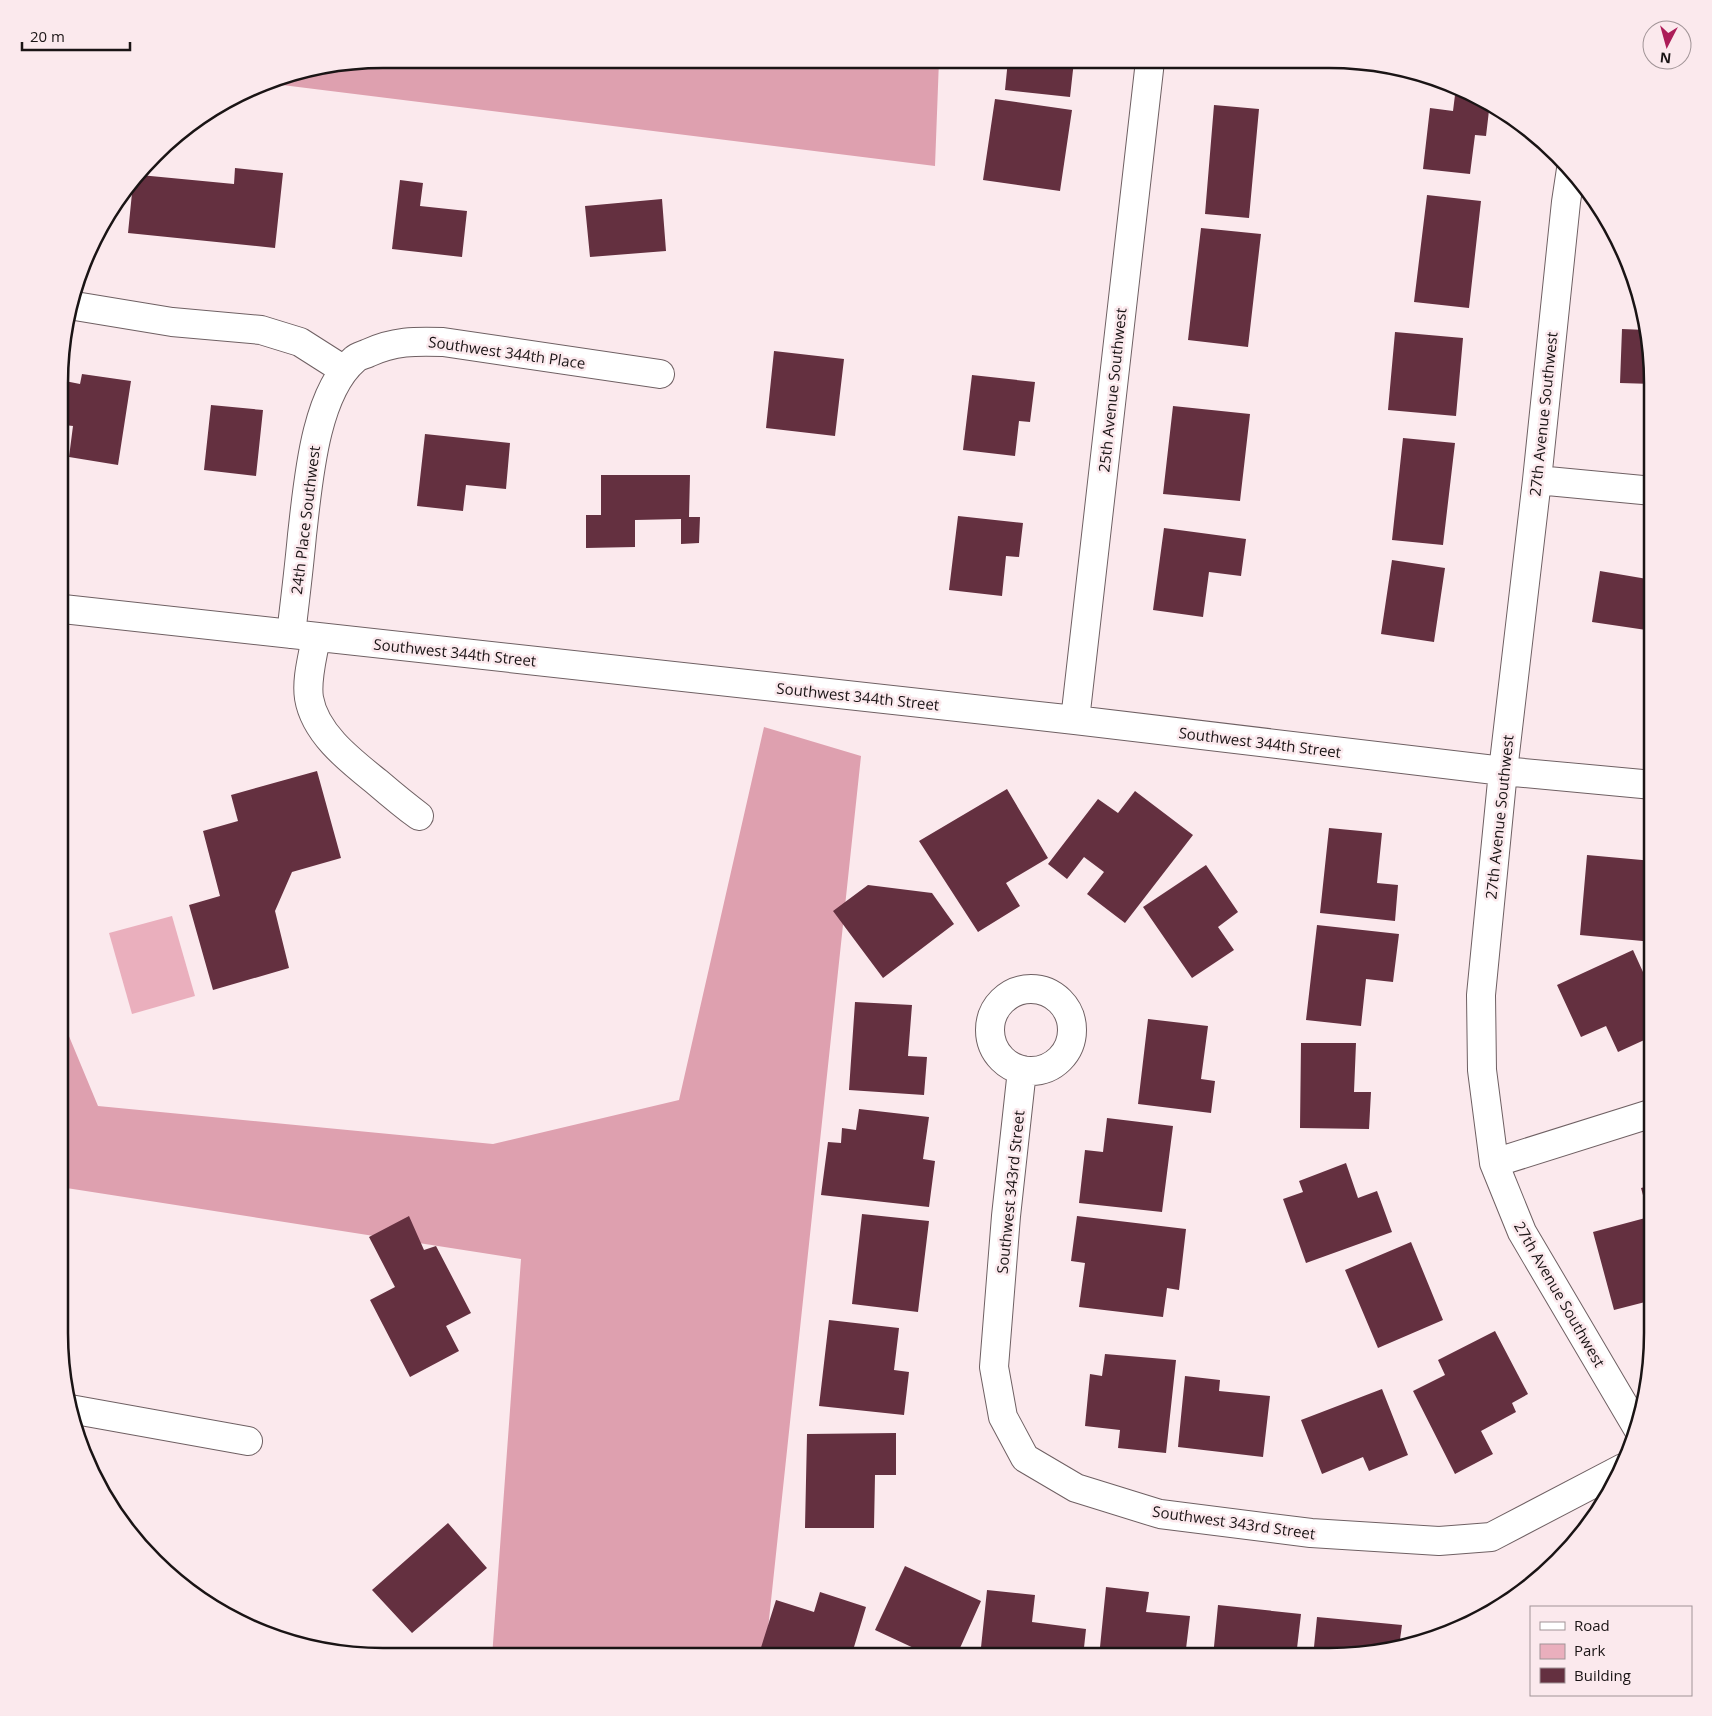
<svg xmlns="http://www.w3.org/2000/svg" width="1712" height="1716" viewBox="0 0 1712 1716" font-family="'Open Sans',sans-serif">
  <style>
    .green { fill: #eaafbd }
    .forest { fill: #dea0af }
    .building { fill: #643040 }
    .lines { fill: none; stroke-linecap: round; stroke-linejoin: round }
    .minor-casing { stroke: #6f6063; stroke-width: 30 }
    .minor { stroke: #fff; stroke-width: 28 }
    .labels { text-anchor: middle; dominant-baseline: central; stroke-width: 5; stroke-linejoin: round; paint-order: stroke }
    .street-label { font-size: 15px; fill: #1a1415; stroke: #fbe9ed }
    .rim { fill: none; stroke: #1a1415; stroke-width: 2.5 }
  </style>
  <rect width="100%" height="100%" fill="#fbe9ed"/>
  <path class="green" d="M172 916 195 996 132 1014 109 933Z"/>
  <path class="forest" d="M383 59 939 60 935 166 266 83 278 76Z
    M764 727 861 756 765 1657H492L521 1259 60 1187 61 1017 98 1106 493 1144 679 1100Z"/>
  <path class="building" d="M1008 60 1074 61 1070 97 1005 90Z
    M1455 95 1476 97 1490 102 1486 136 1475 135 1470 174 1423 169 1430 108 1453 111Z
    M995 99 1072 110 1060 191 983 180Z
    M1214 105 1259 109 1249 218 1205 214Z
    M235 168 283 173 275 248 128 233 133 183 140 175 234 184Z
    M400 180 423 183 420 206 467 211 462 257 392 249Z
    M1427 195 1481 201 1469 308 1414 302Z
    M662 199 666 251 590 257 585 206Z
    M1201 228 1261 234 1248 347 1188 340Z
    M1622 329 1646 330 1653 362V384L1620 383Z
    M1395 332 1463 338 1456 416 1388 410Z
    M774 351 844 359 835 436 766 428Z
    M82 374 131 381 118 465 69 457 73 426 64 425 65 381 80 384Z
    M972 375 1035 382 1030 422 1019 421 1015 456 963 450Z
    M211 405 263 410 256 476 204 470Z
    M1173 406 1250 414 1240 501 1163 494Z
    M425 434 510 443 506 489 466 485 463 511 417 506Z
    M1403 438 1455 443 1443 545 1392 540Z
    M601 475H690L689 517H700L699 543 681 544V519L635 520V547L586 548V515H601Z
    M958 516 1023 523 1019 557 1006 556 1002 596 949 590Z
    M1164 528 1246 539 1241 576 1209 572 1203 617 1153 610Z
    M1392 560 1445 568 1434 642 1381 634Z
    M1600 571 1653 580V631L1592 622Z
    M317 771 341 858 292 872 275 911 289 968 213 990 189 905 220 896 203 831 238 821 231 795Z
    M1007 789 1048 858 1006 883 1020 906 978 932 919 841Z
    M1135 791 1193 835 1125 923 1087 894 1104 872 1084 857 1067 879 1048 864 1098 799 1118 813Z
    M1329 828 1382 833 1377 883 1398 885 1395 921 1320 913Z
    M1587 855 1653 861V942L1580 935Z
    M1206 865 1238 912 1218 927 1234 950 1192 978 1143 907Z
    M868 885 932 893 954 924 883 978 833 911Z
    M1317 925 1399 934 1393 982 1366 979 1361 1026 1306 1020Z
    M1633 950 1653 994V1036L1618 1052 1606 1026 1581 1037 1557 985Z
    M855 1002 912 1005 908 1056 927 1057 924 1095 849 1090Z
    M1148 1019 1208 1026 1201 1079 1215 1081 1211 1113 1138 1104Z
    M1301 1043H1356L1354 1092H1371L1369 1129 1300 1128Z
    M859 1109 929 1117 923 1159 935 1161 929 1207 821 1195 828 1142 841 1143 842 1128 856 1130Z
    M1107 1118 1173 1126 1162 1212 1079 1203 1085 1150 1103 1152Z
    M1346 1163 1358 1198 1377 1191 1392 1232 1306 1263 1283 1199 1303 1192 1299 1181Z
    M1653 1185V1300L1614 1310 1593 1232 1649 1217 1641 1188Z
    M862 1214 929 1221 918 1312 852 1304Z
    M409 1216 424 1250 436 1246 471 1313 446 1326 459 1351 410 1377 370 1300 395 1287 369 1237Z
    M1077 1216 1186 1229 1179 1290 1167 1288 1163 1317 1079 1307 1085 1263 1071 1261Z
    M1411 1242 1443 1320 1378 1348 1345 1270Z
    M829 1320 899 1328 894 1370 909 1372 904 1415 819 1406Z
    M1495 1331 1528 1394 1512 1403 1516 1412 1481 1431 1493 1454 1455 1474 1413 1391 1445 1375 1438 1360Z
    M1105 1354 1176 1360 1166 1453 1118 1448 1120 1430 1085 1426 1090 1374 1102 1376Z
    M1185 1376 1220 1380 1219 1391 1270 1396 1263 1457 1178 1447Z
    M1382 1389 1408 1455 1369 1471 1363 1457 1322 1474 1301 1420Z
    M896 1433V1475H875L874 1528H805L807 1434Z
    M448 1523 487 1568 412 1633 372 1590Z
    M905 1566 981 1601 956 1657H933L875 1630Z
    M1106 1587 1149 1592 1146 1612 1190 1616 1185 1657H1099Z
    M987 1590 1035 1595 1032 1622 1086 1629 1083 1657H980Z
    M820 1592 866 1607 851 1657H758L776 1600 814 1612Z
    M1218 1605 1301 1614 1296 1657H1213Z
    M1317 1617 1402 1625 1399 1647 1350 1657H1313Z"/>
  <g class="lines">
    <defs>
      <path id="minor" d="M1571 169 1566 202 1537 480 1503 771 1481 995 1482 1070 1494 1163 1522 1232 1638 1429
        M75 306 172 322 261 330 300 342 344 370
        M1537 480 1653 491
        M63 609 1075 720 1503 771 1653 785
        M291 634C295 601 299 568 302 535 308 485 314 394 355 359 358 356 364 355 368 353 394 341 415 341 443 342L660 374
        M316 637C313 656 306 679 309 698 315 734 351 761 377 782 391 794 404 805 419 816
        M1075 720 1150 61
        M990 1030a41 41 0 1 1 82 0a41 41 0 1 1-82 0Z
        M1022 1070 1006 1216 994 1367 1003 1417 1025 1458 1076 1488 1160 1514 1311 1533 1439 1541 1491 1537 1623 1468
        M1494 1163 1653 1113
        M70 1409 248 1441"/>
    </defs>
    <use href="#minor" class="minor-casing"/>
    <use href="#minor" class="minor"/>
  </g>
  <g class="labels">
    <g class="street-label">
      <text transform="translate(507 352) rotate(8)">Southwest 344th Place</text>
      <text transform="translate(1112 390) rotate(-84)">25th Avenue Southwest</text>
      <text transform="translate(1543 414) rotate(-84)">27th Avenue Southwest</text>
      <text transform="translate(305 520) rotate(-83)">24th Place Southwest</text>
      <text transform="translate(455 652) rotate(6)">Southwest 344th Street</text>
      <text transform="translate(858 696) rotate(6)">Southwest 344th Street</text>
      <text transform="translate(1260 742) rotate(7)">Southwest 344th Street</text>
      <text transform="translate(1499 817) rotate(-84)">27th Avenue Southwest</text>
      <text transform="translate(1010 1192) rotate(-84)">Southwest 343rd Street</text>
      <text transform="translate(1560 1294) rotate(60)">27th Avenue Southwest</text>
      <text transform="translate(1234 1522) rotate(8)">Southwest 343rd Street</text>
    </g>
  </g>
  <path d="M0 0H1712V1716H0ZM383 68H1329A315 315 0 0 1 1644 383V1333A315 315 0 0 1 1329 1648H383A315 315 0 0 1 68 1333V383A315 315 0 0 1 383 68Z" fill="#fbe9ed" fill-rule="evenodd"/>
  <path class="rim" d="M383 68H1329A315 315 0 0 1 1644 383V1333A315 315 0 0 1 1329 1648H383A315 315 0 0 1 68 1333V383A315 315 0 0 1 383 68Z"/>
  <rect x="1530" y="1606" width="162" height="90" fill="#fbe9ed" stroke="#a19497"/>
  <rect x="1540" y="1622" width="25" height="8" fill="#ffffff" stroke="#a19497"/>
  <text x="1574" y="1631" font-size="15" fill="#1a1415">Road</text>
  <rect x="1540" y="1644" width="25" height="15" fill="#eaafbd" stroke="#a19497"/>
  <text x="1574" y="1656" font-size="15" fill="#1a1415">Park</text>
  <rect x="1540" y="1668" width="25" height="15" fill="#643040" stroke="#a19497"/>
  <text x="1574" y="1681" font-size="15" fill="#1a1415">Building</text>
  <g transform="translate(1667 45) rotate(186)"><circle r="24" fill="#fbe9ed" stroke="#a19497"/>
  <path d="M0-4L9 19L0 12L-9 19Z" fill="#ac1d58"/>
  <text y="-8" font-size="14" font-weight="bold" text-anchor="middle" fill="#1a1415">N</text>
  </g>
  <path d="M22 42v8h108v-8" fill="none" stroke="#1a1415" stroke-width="2.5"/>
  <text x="30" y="42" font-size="15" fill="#1a1415" stroke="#fbe9ed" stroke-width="4" paint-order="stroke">20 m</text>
</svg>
